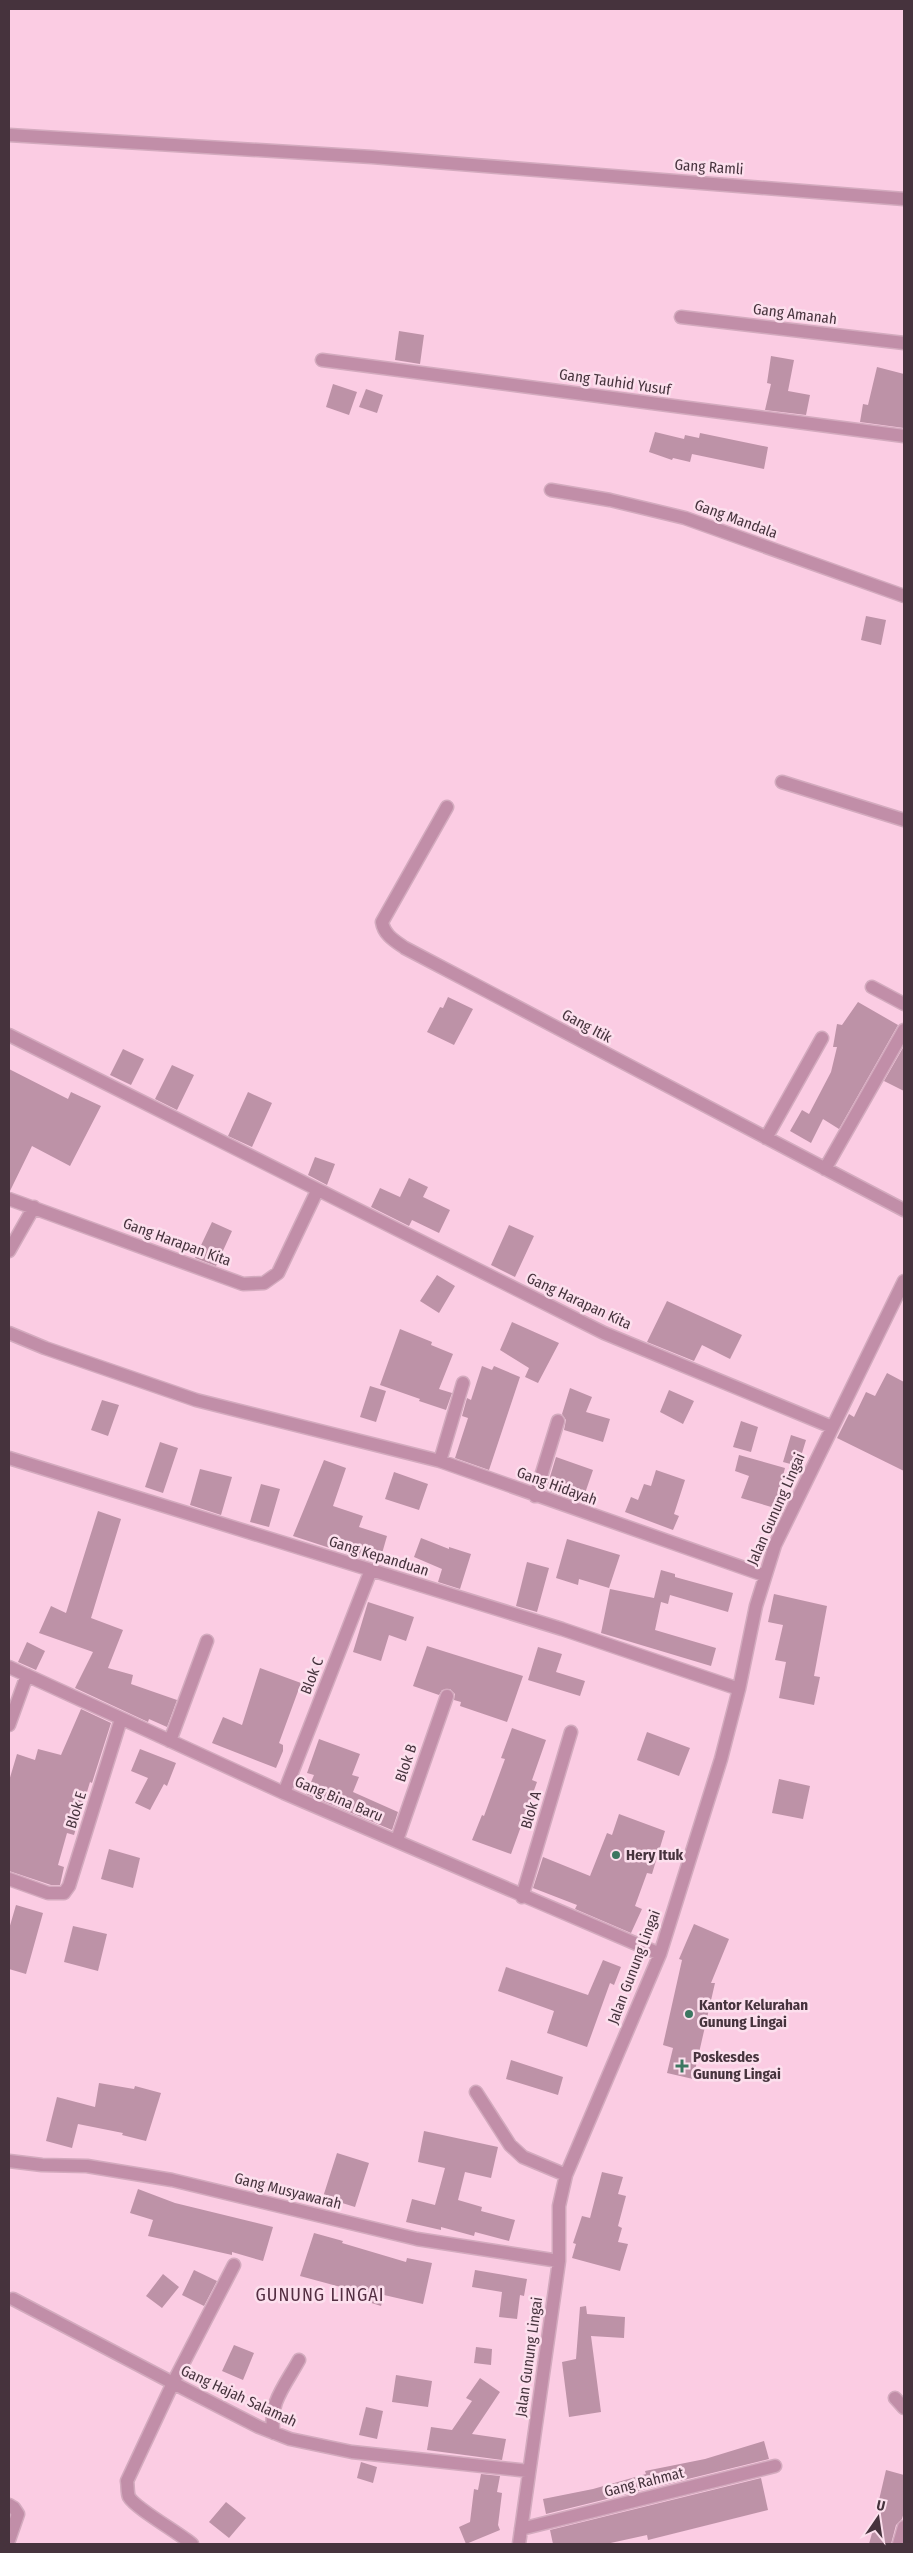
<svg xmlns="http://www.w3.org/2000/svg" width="913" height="2553" viewBox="0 0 913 2553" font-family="'Fira Sans Condensed',sans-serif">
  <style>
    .building { fill: #bd92a7 }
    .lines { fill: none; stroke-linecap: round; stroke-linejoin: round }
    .minor-casing { stroke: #d3aabe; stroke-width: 15 }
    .minor { stroke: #c18ea8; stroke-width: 12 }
    .poi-dot { fill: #3c7761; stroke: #fcdfed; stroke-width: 2 }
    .labels { text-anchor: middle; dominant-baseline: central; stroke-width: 5; stroke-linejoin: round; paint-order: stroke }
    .street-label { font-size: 15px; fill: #46333d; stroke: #fcdfed }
    .poi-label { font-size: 15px; font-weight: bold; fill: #46333d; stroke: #fcdfed; text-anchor: start }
    .quarter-label { font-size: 18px; letter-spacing: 1px; fill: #532e42; stroke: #fcdfed }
  </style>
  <rect width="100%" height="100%" fill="#fbcce3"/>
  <path class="building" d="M399 331 424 335 420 364 395 360Z
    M771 356 794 360 788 391 810 395 806 415 765 410 771 384 767 383Z
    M877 367 904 374V428L860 422 863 404 868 405Z
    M333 384 357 392 349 415 326 407Z
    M366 389 383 395 377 413 359 407Z
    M655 432 684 439 685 435 699 438 700 433 768 447 764 469 692 454 690 462 673 458 672 460 649 452Z
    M866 616 886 620 881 645 861 640Z
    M448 997 473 1009 454 1045 427 1032 440 1007 443 1008Z
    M858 1002 898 1025 839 1129 823 1119 811 1143 790 1131 802 1110 809 1114 831 1072 837 1047H833L837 1024 842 1025Z
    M904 1046V1091L884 1081Z
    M123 1049 144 1059 131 1085 110 1075Z
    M172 1065 194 1075 177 1110 155 1099Z
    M9 1069 68 1099 71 1092 101 1106 70 1166 32 1146 10 1191Z
    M248 1092 272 1103 252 1147 228 1136Z
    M315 1157 335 1164 327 1185 308 1175Z
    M409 1178 428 1187 423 1197 450 1210 439 1233 412 1220 409 1226 371 1207 380 1188 400 1197Z
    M212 1222 232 1231 216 1266 195 1258Z
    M509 1225 534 1236 515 1277 491 1265Z
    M437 1275 455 1286 439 1313 420 1301Z
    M667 1301 742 1335 730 1359 702 1345 694 1361 647 1342Z
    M512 1322 559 1343 538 1383 525 1377 529 1368 500 1350Z
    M400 1329 432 1342 431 1345 453 1354 439 1389 452 1393 446 1410 419 1401 420 1399 380 1385Z
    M482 1366 492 1370 494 1366 520 1377 489 1470 455 1458 468 1418 462 1416 467 1398 471 1400Z
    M887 1373 904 1382V1471L837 1438 849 1414 854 1417 866 1392 875 1396Z
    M370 1386 386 1391 376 1422 360 1417Z
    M570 1388 592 1397 586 1412 610 1419 603 1442 564 1430 566 1420 562 1414Z
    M669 1390 694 1401 683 1424 660 1412Z
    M102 1400 119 1405 108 1436 91 1430Z
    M741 1421 758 1427 751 1452 733 1447Z
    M791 1435 806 1440 798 1466 783 1462Z
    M160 1442 178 1448 163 1493 145 1487Z
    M739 1455 785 1468 779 1491 782 1492 778 1509 741 1498 749 1476 735 1471Z
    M556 1457 593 1470 582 1502 546 1490Z
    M324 1460 346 1468 333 1506 363 1516 359 1527 387 1536 379 1564 293 1536Z
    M200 1469 232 1477 221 1515 190 1505Z
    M656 1470 685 1480 674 1514 679 1516 673 1530 625 1512 631 1497 638 1500 644 1484 651 1486Z
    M394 1472 428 1484 419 1510 385 1499Z
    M261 1484 280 1489 269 1527 250 1522Z
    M98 1511 121 1519 91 1618 123 1630 108 1668 133 1675 131 1684 177 1700 167 1727 149 1719 148 1722 75 1688 93 1652 39 1633 51 1606 66 1613Z
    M421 1538 449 1549V1547L471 1554 460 1589 438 1582 442 1569 414 1557Z
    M567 1539 620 1555 609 1588 579 1579 578 1585 556 1578Z
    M527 1562 549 1568 537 1612 516 1606Z
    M661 1570 675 1574V1577L733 1593 728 1612 670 1595 668 1604 661 1602 655 1630 716 1648 711 1666 601 1633 610 1589 654 1598Z
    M774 1594 827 1606 814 1676 820 1677 814 1705 779 1698 786 1662 775 1660 783 1625 768 1622Z
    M368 1602 414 1617 406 1641 389 1635 381 1661 353 1652Z
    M27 1642 45 1651 36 1670 18 1662Z
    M427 1646 523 1676 507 1722 460 1706 461 1702 454 1700 455 1694 450 1689 442 1690 439 1695 413 1686Z
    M538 1647 562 1654 556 1672 585 1681 580 1696 528 1680Z
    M260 1668 301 1683 279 1743 283 1745V1751L276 1768 212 1743 223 1717 242 1725Z
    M81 1709 111 1723 92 1783 90 1782 74 1835 67 1833 58 1865 64 1867 60 1885H51L9 1871V1781L17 1754 35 1760 38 1749 61 1755Z
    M512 1728 546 1740 532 1780 537 1782 511 1854 472 1840 482 1815 484 1816 505 1759 501 1758Z
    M647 1732 690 1748 679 1776 637 1760Z
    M319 1739 360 1754 352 1775 359 1777 353 1792 398 1812 392 1830 306 1794 314 1775 307 1773Z
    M140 1749 176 1763 167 1786 164 1784 150 1810 135 1803 148 1778 131 1771Z
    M779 1779 810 1786 803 1819 772 1813Z
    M619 1814 665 1831 652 1874 647 1873 635 1906 642 1909 631 1933 575 1909 577 1905 533 1888 543 1857 590 1876 607 1833 612 1835Z
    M109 1849 140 1858 133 1888 101 1879Z
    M16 1905 43 1913 26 1974 9 1969V1929Z
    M694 1924 729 1939 711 1983H715L693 2079 667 2073 673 2048 663 2045 682 1960 679 1959Z
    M73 1926 107 1934 98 1971 64 1962Z
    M603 1960 621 1967 614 1985 610 1983 587 2047 547 2033 554 2011 498 1991 506 1967 588 1995Z
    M511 2060 563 2077 558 2095 506 2079Z
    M99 2083 134 2089 135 2086 161 2093 146 2141 122 2135 123 2133 78 2124 72 2148 46 2141 57 2097 95 2107Z
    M424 2131 498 2147 491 2178 465 2172 458 2200 482 2207 481 2211 515 2220 509 2241 475 2232 474 2236 441 2227V2230L406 2222 412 2199 435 2205 445 2168 418 2162Z
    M337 2153 369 2163 355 2207 323 2197Z
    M602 2172 623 2177 618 2194 626 2196 618 2226 622 2228 618 2242 628 2244 620 2271 572 2258 576 2244 573 2243 582 2216 590 2218Z
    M138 2189 175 2203 273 2227 263 2261 232 2252V2255L148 2236 153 2220 130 2213Z
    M314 2233 343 2241 342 2243 406 2262 407 2258 432 2263 423 2304 384 2295 381 2306 346 2295 348 2289 300 2276Z
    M194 2270 217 2281 204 2306 182 2295Z
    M475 2270 527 2279 524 2296 520 2295 517 2319 499 2317 502 2292 472 2287Z
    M163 2274 179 2287 162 2308 146 2296Z
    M586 2306 587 2314 625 2317 624 2338 591 2336 601 2412 569 2417 562 2362 576 2359 580 2307Z
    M234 2345 254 2353 243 2380 222 2371Z
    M476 2347 492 2349 491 2365 474 2363Z
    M396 2375 432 2381 428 2407 392 2402Z
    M480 2378 500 2392 472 2434 506 2439 502 2460 427 2450 431 2427 452 2430 472 2401 466 2398Z
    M366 2407 383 2411 377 2439 359 2435Z
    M764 2441 769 2459 546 2514 543 2499 593 2489 646 2474 645 2471 705 2459Z
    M361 2462 377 2467 373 2483 357 2478Z
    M886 2470 904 2475V2512L902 2519 896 2525 891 2544H869L881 2501 879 2500Z
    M481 2474 500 2476 497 2492 502 2493 498 2525 500 2530 466 2544 459 2527 470 2522 474 2489 478 2490Z
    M761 2478 768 2510 648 2540 647 2535 606 2544H553L550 2530Z
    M226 2502 246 2518 229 2538 209 2522Z"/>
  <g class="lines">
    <defs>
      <path id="minor" d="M9 135 372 157 904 199
        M681 317 904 343
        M322 360 904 436
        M551 490 610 500 685 518 904 596
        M782 782 904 820
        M447 807 382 922C384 935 395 941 405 948L904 1210
        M872 987 904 1004
        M9 1035 604 1333 832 1427
        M766 1138 822 1038
        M825 1169 904 1030
        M9 1199 243 1284 264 1283 278 1273 317 1191
        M9 1251 34 1207
        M9 1333 45 1348 196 1400 440 1461 764 1575
        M9 1458 562 1629 739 1689
        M440 1461 463 1383
        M535 1496 558 1421
        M9 1667 284 1793 660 1954
        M9 1725 27 1675
        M170 1741 207 1641
        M284 1793 371 1570
        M397 1840 447 1696
        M9 1879 48 1893H64L69 1886 121 1719
        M522 1897 571 1732
        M476 2092 510 2145 523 2157 566 2175
        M9 2161 42 2165 87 2166 172 2180 417 2239 559 2261
        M13 2299 173 2383 259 2427 290 2439 352 2452 529 2471
        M895 2398 904 2408
        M274 2433C267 2405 286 2384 299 2360
        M9 2505 14 2508 18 2514 9 2540
        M521 2529 775 2466
        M192 2544C179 2533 135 2508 129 2497 127 2492 128 2486 127 2481L173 2383 234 2265
        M519 2544 559 2261V2206L566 2175 660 1954 721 1759 739 1689 756 1606 775 1545 904 1281
        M899 2544 904 2527"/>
    </defs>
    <use href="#minor" class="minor-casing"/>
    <use href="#minor" class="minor"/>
  </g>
  <g class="poi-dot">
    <circle cx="616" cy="1855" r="5"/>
    <circle cx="689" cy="2014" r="5"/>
    <path d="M679.5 2058.5h5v5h5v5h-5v5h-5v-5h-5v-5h5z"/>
  </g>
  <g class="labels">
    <g class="street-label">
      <text transform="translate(709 167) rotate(4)">Gang Ramli</text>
      <text transform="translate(795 314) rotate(7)">Gang Amanah</text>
      <text transform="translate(615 382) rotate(8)">Gang Tauhid Yusuf</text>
      <text transform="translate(736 519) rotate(20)">Gang Mandala</text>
      <text transform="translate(587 1026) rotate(28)">Gang Itik</text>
      <text transform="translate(177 1242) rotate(20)">Gang Harapan Kita</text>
      <text transform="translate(579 1301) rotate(25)">Gang Harapan Kita</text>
      <text transform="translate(557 1486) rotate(20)">Gang Hidayah</text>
      <text transform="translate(776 1509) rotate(-66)">Jalan Gunung Lingai</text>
      <text transform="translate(379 1556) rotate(17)">Gang Kepanduan</text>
      <text transform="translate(312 1676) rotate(-69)">Blok C</text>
      <text transform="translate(406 1763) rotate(-71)">Blok B</text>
      <text transform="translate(339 1799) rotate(23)">Gang Bina Baru</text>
      <text transform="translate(76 1810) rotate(-73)">Blok E</text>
      <text transform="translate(531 1810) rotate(-74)">Blok A</text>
      <text transform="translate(634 1967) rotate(-69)">Jalan Gunung Lingai</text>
      <text transform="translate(288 2191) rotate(14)">Gang Musyawarah</text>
      <text transform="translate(529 2357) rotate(-82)">Jalan Gunung Lingai</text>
      <text transform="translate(239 2396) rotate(25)">Gang Hajah Salamah</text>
      <text transform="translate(644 2482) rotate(-14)">Gang Rahmat</text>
    </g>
    <g class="poi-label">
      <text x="626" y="1855">Hery Ituk</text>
      <text x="699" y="2005">Kantor Kelurahan<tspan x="699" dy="17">Gunung Lingai</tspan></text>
      <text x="693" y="2057">Poskesdes<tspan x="693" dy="17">Gunung Lingai</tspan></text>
    </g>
    <g class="quarter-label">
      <text x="320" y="2295">GUNUNG LINGAI</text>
    </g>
  </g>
  <rect width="913" height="2553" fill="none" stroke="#46333d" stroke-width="20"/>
  <g transform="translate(878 2518) rotate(13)" stroke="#fcdfed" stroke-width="4" paint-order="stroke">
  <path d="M0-4L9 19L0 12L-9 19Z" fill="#46333d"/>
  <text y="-8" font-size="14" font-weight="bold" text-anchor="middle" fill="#46333d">U</text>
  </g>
</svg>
